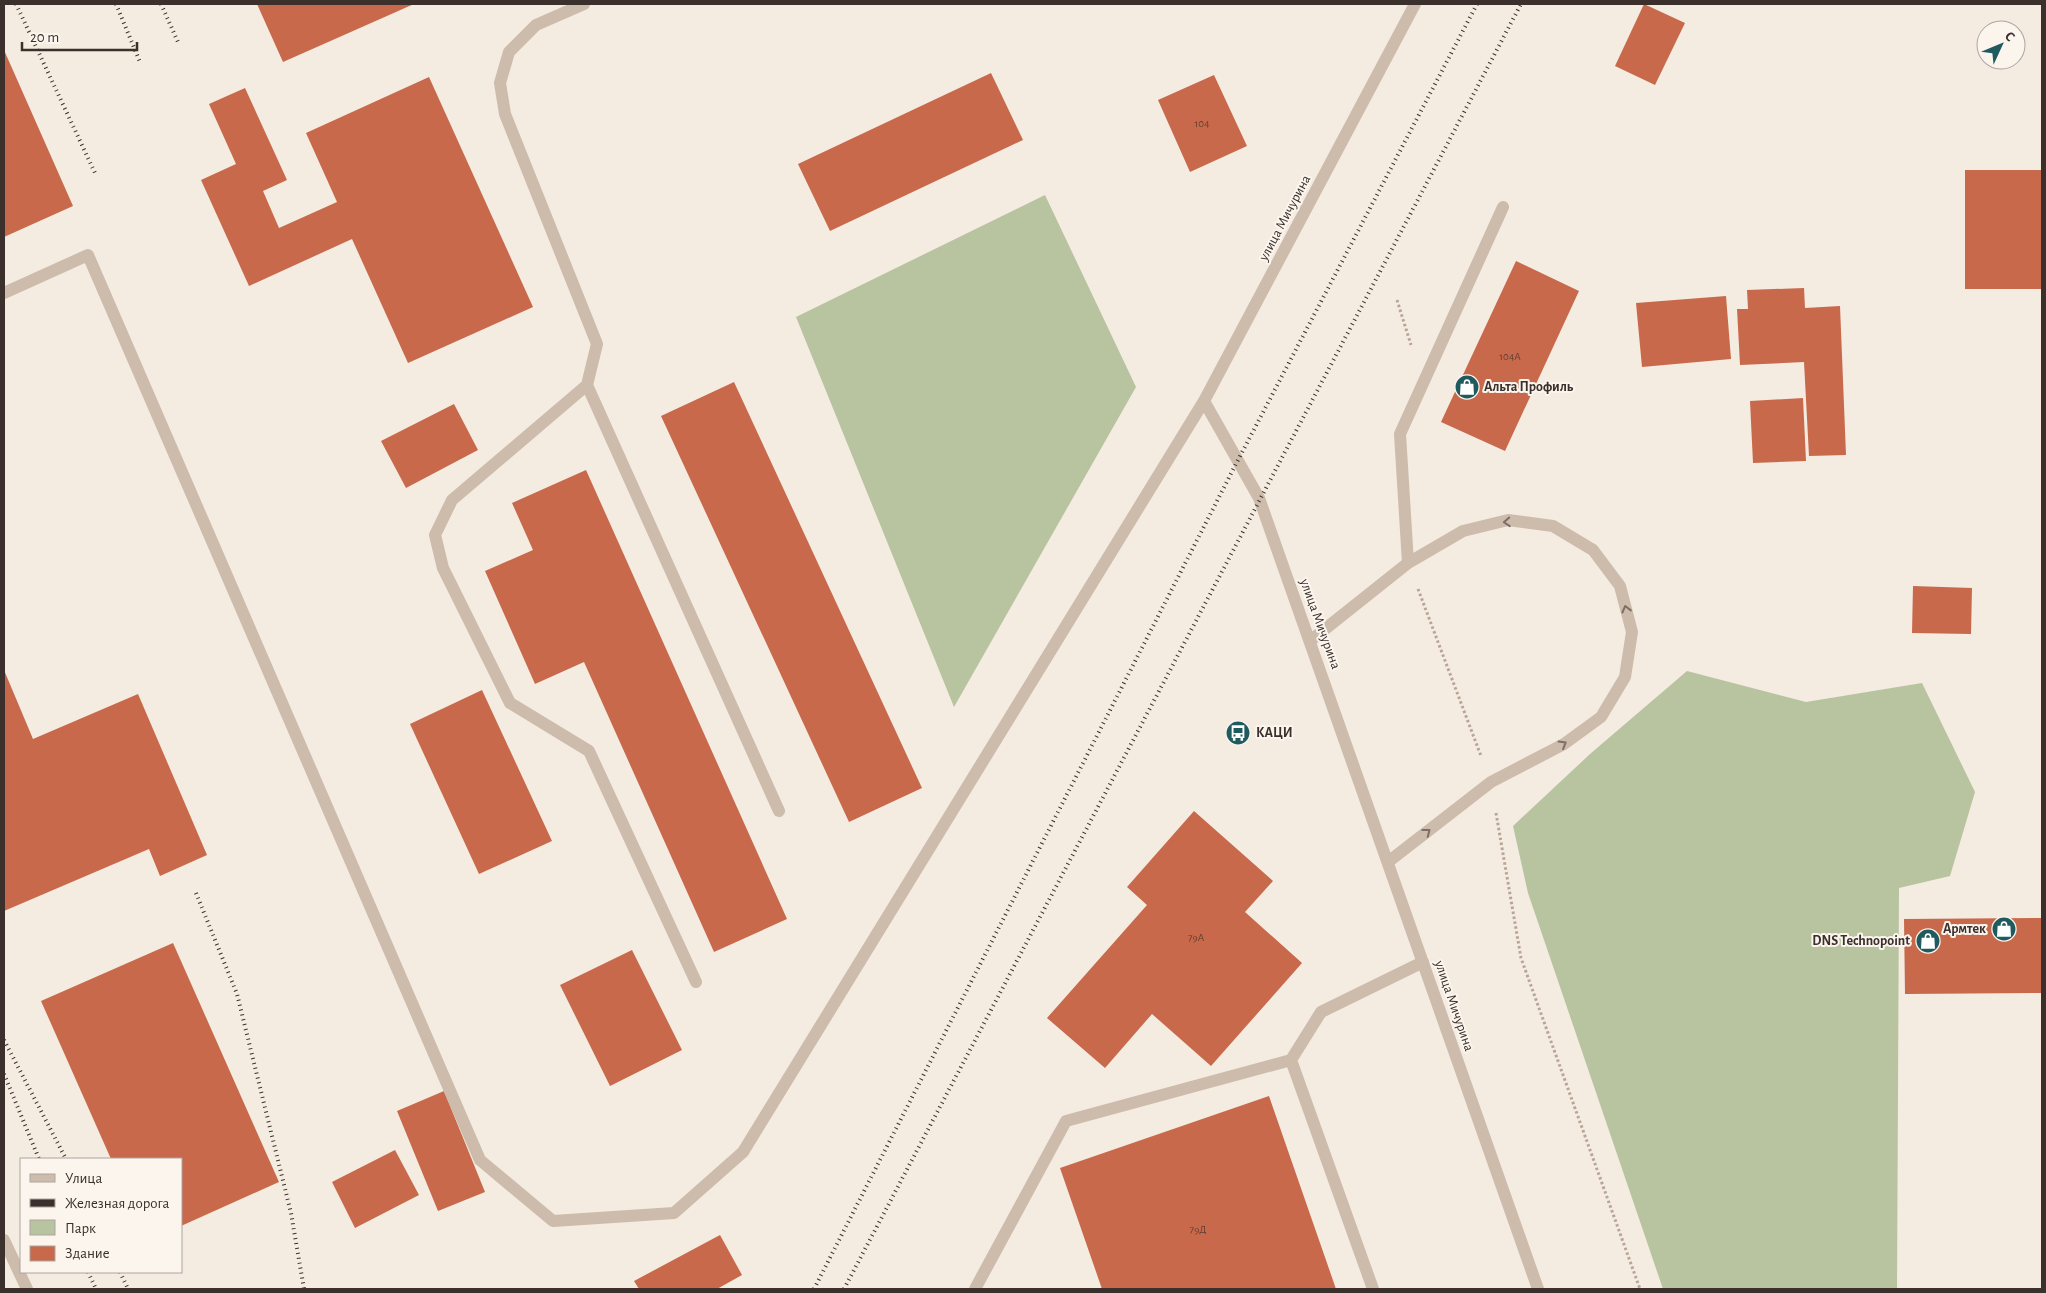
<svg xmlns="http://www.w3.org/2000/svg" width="2046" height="1293" viewBox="0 0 2046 1293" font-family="'Alegreya Sans',sans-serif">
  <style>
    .green { fill: #b8c4a0 }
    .building { fill: #c8694b }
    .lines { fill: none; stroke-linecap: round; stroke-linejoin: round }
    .path { stroke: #b9a596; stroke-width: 3; stroke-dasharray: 2.5 2.5; stroke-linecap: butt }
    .minor { stroke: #cdbbac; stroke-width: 12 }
    .rail { stroke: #3b302b; stroke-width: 4; stroke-dasharray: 1 4; stroke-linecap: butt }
    .oneway { stroke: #7d6f65 }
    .labels { text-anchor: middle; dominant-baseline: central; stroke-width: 4; stroke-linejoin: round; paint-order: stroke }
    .number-label { font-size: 11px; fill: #5e3e33 }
    .street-label { font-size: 14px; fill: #3b302b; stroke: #fbf5ee }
    .poi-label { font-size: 14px; font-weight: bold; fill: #3b302b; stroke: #fbf5ee; text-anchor: start }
  </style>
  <rect width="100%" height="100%" fill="#f4ebe1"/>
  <path class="green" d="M1045 195 1136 387 954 707 796 317Z
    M1687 671 1806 702 1922 683 1975 792 1950 876 1899 888 1897 1289H1663L1528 893 1513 826 1590 754Z"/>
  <path class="building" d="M257 4H414L283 62Z
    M1644 4 1685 23 1655 85 1615 66Z
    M4 50 73 206 4 237Z
    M991 73 1023 140 830 231 798 164Z
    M1214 75 1247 146 1190 172 1158 100Z
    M429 77 533 307 408 363 352 239 249 286 201 180 236 164 209 104 245 88 287 180 263 191 279 228 337 202 306 133Z
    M1965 170H2042V289H1965Z
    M1516 261 1579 291 1505 451 1441 422Z
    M1804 288 1805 308 1840 306 1846 455 1809 456 1804 362 1740 365 1737 309H1748L1747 290Z
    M1726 296 1731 359 1642 367 1636 303Z
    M734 382 922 788 849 822 661 416Z
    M1803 398 1806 461 1753 463 1750 401Z
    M454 404 478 450 406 488 381 441Z
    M586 470 787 919 714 952 584 662 535 684 485 571 533 550 512 503Z
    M1913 586 1972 588 1971 634 1912 633Z
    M4 670 33 739 138 694 207 855 160 876 149 849 4 911Z
    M482 690 552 841 479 874 410 724Z
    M1194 811 1273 881 1245 912 1302 963 1211 1066 1152 1014 1105 1068 1047 1018 1147 905 1127 887Z
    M2042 918V993L1905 994 1904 919Z
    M173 943 279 1182 181 1226V1159H111L41 1001Z
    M632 950 682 1050 610 1086 560 985Z
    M444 1091 485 1192 438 1211 397 1111Z
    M1269 1096 1336 1289H1102L1060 1168Z
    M395 1150 419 1195 355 1228 332 1182Z
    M720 1235 742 1275 717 1289H639L634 1281Z"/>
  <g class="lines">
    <path class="path" d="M1397 300 1411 345
      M1418 589 1481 756
      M1496 813 1521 958 1640 1289"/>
    <path class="minor" d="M584 4 536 25 509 52 500 83 505 114 597 344 587 385 452 500 435 535 443 568 510 703 589 751 696 982
      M1415 4 1204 401 1259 498 1538 1289
      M4 293 88 255 480 1160 553 1221 674 1213 743 1152 1204 401
      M587 385 779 811
      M1408 563 1400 434 1503 207
      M1310 641 1408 563 1463 531 1508 520 1553 526 1593 550 1620 586 1632 632 1625 677 1601 717 1564 744 1491 782 1388 862
      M1291 1060 1373 1289
      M4 1240 27 1289
      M975 1289 1066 1121 1291 1060 1321 1012 1423 962"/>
    <path class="rail" d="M16 4 95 173
      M116 4 140 62
      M161 4 178 42
      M196 893 237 994 291 1213 304 1289
      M4 1040 66 1159
      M4 1074 39 1159
      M88 1272 96 1289
      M120 1272 128 1289
      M814 1289 1238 460 1477 4
      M844 1289 1521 4"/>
  </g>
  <defs><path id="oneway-chevron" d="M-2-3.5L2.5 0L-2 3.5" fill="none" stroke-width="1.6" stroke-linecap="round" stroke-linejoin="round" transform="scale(1.25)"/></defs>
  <g class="oneway">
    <use href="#oneway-chevron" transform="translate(1507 522) rotate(176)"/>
    <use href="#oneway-chevron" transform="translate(1626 609) rotate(-104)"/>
    <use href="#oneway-chevron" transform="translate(1563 744) rotate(-31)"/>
    <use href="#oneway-chevron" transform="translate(1427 832) rotate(-38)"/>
  </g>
  <defs>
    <symbol id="shop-disc" viewBox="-11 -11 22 22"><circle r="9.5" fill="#1f5a5e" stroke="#fbf5ee"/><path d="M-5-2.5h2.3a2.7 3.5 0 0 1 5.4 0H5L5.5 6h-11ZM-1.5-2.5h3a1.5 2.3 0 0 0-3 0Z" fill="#fff"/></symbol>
    <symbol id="bus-disc" viewBox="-11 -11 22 22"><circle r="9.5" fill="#1f5a5e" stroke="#fbf5ee"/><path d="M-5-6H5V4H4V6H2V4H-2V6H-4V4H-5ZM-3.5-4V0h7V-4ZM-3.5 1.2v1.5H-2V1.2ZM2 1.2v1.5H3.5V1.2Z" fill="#fff"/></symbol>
  </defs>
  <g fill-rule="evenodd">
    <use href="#shop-disc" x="1453" y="373" width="28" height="28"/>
    <use href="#bus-disc" x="1224" y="719" width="28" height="28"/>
    <use href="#shop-disc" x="1990" y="915" width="28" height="28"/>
    <use href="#shop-disc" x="1914" y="927" width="28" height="28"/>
  </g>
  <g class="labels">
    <g class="number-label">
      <text x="1202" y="123">104</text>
      <text x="1510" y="356">104А</text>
      <text x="1196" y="937">79А</text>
      <text x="1198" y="1229">79Д</text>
    </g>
    <g class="street-label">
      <text transform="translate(1285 218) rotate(-62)">улица Мичурина</text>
      <text transform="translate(1320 624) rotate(70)">улица Мичурина</text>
      <text transform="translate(1454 1006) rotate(71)">улица Мичурина</text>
    </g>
    <g class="poi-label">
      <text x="1484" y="387">Альта Профиль</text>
      <text x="1256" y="733">КАЦИ</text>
      <text x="1986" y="929" text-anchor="end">Армтек</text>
      <text x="1910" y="941" text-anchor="end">DNS Technopoint</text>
    </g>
  </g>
  <rect width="2046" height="1293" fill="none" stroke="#3b302b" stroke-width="10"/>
  <rect x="20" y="1158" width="162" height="115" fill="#fbf5ee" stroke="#aea6a0"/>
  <rect x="30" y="1174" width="25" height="8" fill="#cdbbac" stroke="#aea6a0"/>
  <text x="65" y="1183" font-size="15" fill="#3b302b">Улица</text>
  <rect x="30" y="1199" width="25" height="8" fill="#3b302b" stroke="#aea6a0"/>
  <text x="65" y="1208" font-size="15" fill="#3b302b">Железная дорога</text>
  <rect x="30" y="1220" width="25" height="15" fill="#b8c4a0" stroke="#aea6a0"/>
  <text x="65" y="1233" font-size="15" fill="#3b302b">Парк</text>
  <rect x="30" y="1246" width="25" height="15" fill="#c8694b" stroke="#aea6a0"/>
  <text x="65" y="1258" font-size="15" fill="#3b302b">Здание</text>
  <g transform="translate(2001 45) rotate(46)"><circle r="24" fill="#fbf5ee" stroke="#aea6a0"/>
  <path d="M0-4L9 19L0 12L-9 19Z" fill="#1f5a5e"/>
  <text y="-8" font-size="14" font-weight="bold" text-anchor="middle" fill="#3b302b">С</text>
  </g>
  <path d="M22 42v8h115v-8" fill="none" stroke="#3b302b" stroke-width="2.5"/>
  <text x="30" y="42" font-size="15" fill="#3b302b" stroke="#fbf5ee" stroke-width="4" paint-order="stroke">20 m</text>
</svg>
